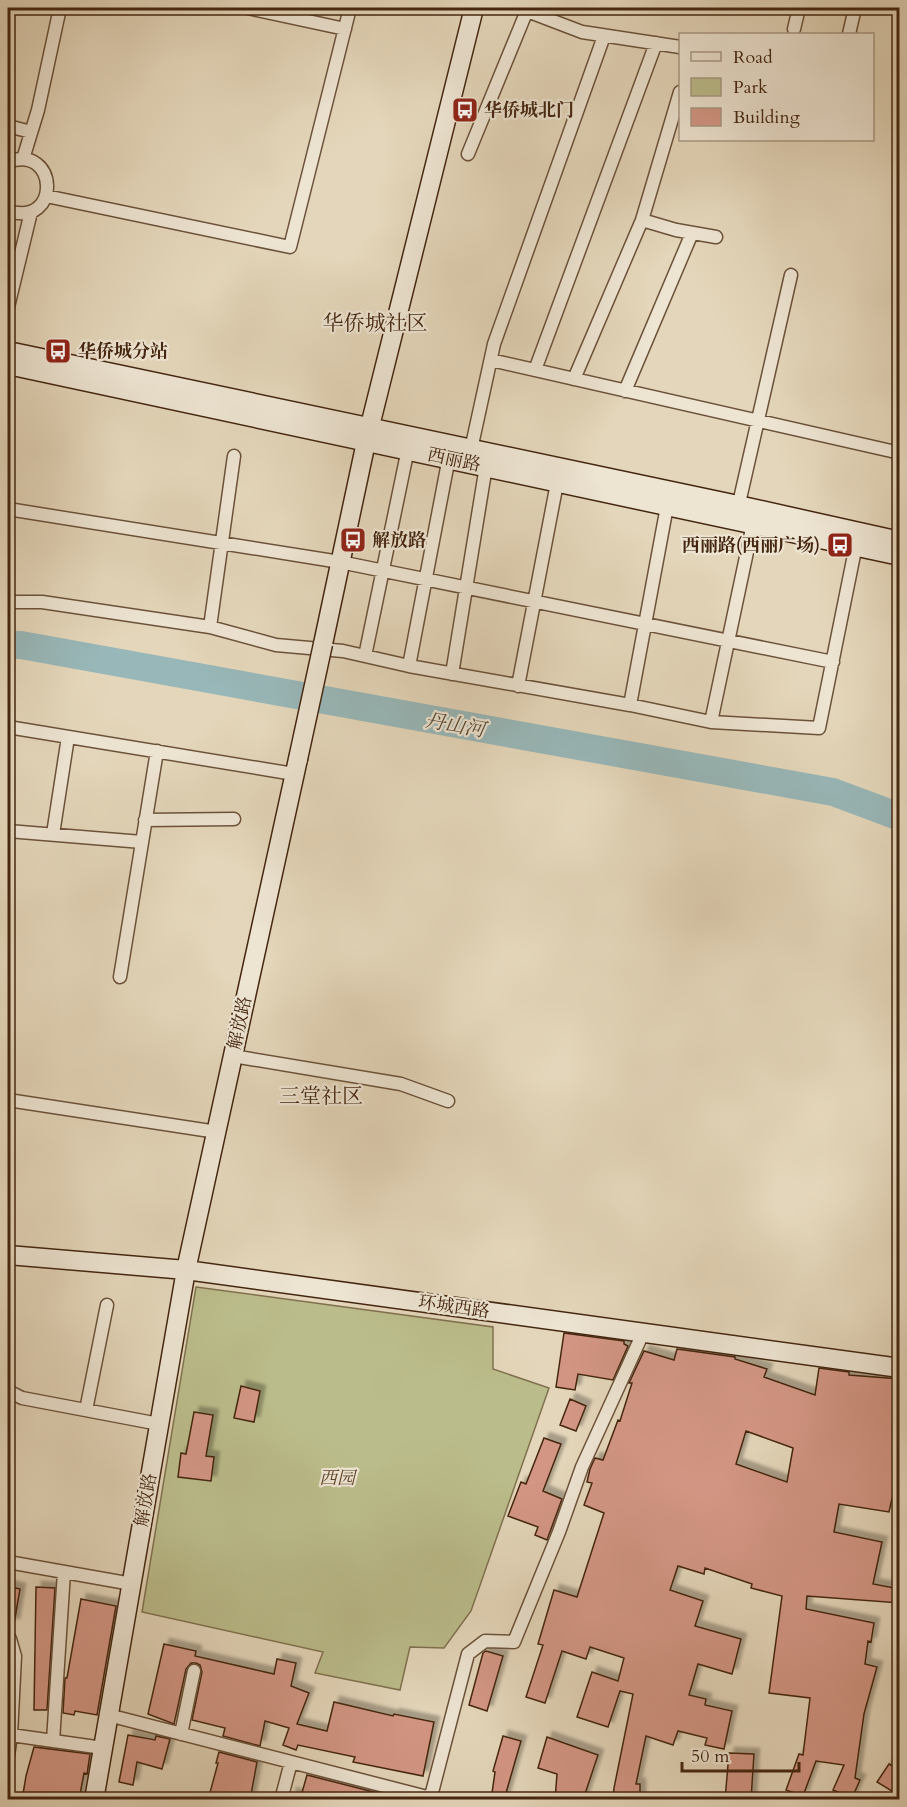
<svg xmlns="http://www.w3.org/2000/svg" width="907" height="1807" viewBox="0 0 907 1807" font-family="Cardo,'Noto Serif SC',serif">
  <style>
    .green { fill: #bbbc8b; stroke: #80714e; stroke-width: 1.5 }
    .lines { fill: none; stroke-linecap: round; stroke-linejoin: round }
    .river { stroke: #98b7b8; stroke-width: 28 }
    .building { fill: #d39684; stroke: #442610; stroke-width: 1.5; fill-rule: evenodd; filter: url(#shadow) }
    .street-casing { stroke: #6c523a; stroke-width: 15 }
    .secondary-casing { stroke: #442610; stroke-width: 21 }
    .street { stroke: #ede4d2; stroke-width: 12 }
    .secondary { stroke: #ede4d2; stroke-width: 18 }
    .secondary-bridge-casing { stroke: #442610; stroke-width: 21; stroke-linecap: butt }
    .secondary-bridge { stroke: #ede4d2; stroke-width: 18 }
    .labels { text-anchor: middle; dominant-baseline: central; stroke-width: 4.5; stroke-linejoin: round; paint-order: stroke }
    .poi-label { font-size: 18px; font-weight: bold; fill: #442610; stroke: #ede4d2; text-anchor: start }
    .street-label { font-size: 18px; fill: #442610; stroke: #ede4d2 }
    .park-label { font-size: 18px; font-style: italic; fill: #5c4429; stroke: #ede4d2 }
    .water-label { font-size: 20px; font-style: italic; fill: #594a3a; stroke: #ede4d2 }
    .quarter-label { font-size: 21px; fill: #442610; stroke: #ede4d2 }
  </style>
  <defs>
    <filter id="shadow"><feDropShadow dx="5.5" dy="-5.5" stdDeviation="1.5" flood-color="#0004"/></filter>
  </defs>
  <rect width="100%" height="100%" fill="#e4d6ba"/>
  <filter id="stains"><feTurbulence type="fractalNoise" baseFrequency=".00333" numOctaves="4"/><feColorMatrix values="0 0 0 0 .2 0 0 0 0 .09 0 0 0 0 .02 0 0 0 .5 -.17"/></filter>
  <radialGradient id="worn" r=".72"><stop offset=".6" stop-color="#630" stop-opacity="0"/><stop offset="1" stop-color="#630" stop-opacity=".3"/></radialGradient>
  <path class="green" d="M196 1287 493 1327V1369L549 1388 471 1611 444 1648 410 1647 400 1690 315 1673 323 1652 142 1612Z"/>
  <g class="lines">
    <path class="river" d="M8 645H21L833 792 900 817"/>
  </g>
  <path class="building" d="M564 1333 624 1341V1344L628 1346 613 1380 578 1374 575 1390 556 1387Z
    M677 1349 735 1357V1359L767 1369 764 1377 815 1395 819 1368 849 1372V1375L900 1379V1477L897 1476 889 1512 839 1504 834 1532 882 1542 873 1584 900 1589V1603L807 1596 806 1609 874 1623 871 1642 868 1641 865 1664 877 1667 864 1714 855 1778 860 1780 852 1798 833 1790 844 1765 816 1761 803 1796 786 1790 799 1754 803 1755 810 1698 769 1693 782 1596 751 1588 752 1584 705 1568 704 1574 678 1566 670 1590 703 1601 695 1626 741 1639 732 1674 698 1664 689 1695 706 1699 705 1705 732 1711 724 1749 705 1745 707 1738 678 1731 673 1745 646 1736 636 1784H640V1800L613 1799 614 1788 633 1694 620 1691 608 1727 577 1717 592 1672 618 1681 624 1658 590 1647 586 1659 562 1651 545 1703 526 1697 543 1645 538 1644 554 1590 577 1597 604 1513 584 1505 592 1483 587 1482 590 1469 595 1458 603 1460 618 1420 620 1421 632 1383H629L644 1351 674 1360ZM746 1431 793 1448 787 1482 736 1464Z
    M241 1386 260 1391 254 1422 234 1418Z
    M570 1399 586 1406 576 1431 560 1425Z
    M194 1412 213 1415 206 1456 214 1457 211 1481 178 1477 181 1453 186 1454Z
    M544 1438 561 1444 543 1491 562 1499 547 1540 535 1535 538 1527 508 1516 521 1482 526 1484Z
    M8 1586 20 1589 14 1624 8 1623Z
    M36 1587 55 1588 47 1710H34Z
    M81 1599 116 1606 97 1715 75 1711 74 1715 63 1713 65 1678H67Z
    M164 1644 196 1651 195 1656 274 1674 277 1659 296 1663 291 1686 309 1693 297 1724 327 1731 334 1702 393 1716 394 1714 434 1722 423 1776 353 1762 355 1757 298 1745 296 1750 283 1745 289 1728 265 1721 260 1746 223 1736 225 1728 192 1720 202 1672 200 1665 196 1663H191L186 1669 174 1724 148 1714Z
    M486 1651 503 1656 487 1711 469 1705 483 1653Z
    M128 1735 155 1740 156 1736 170 1739 162 1769 137 1762 133 1785 119 1782Z
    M503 1736 521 1741 504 1800H491L495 1772 493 1771Z
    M547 1737 598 1755 583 1800H555L557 1774 538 1768Z
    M34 1747 90 1754 87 1774 84 1773 79 1800H22L26 1776Z
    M219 1752 257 1762 250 1800H208L218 1763H216Z
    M729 1753 754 1754 751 1800H725Z
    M889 1764 900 1770V1796L877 1782Z
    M307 1775 401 1799V1800H290L291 1793 301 1796Z"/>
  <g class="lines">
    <defs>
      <path id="street" d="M248 8 345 29
        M527 11 582 32 680 47
        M794 29 799 8
        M849 34 855 8
        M680 92 642 220 676 230 716 237
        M8 126 31 132
        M468 154 528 8
        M23 159 38 110 60 8
        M8 162C58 143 62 228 8 211
        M46 196 290 247 350 8
        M8 307 31 212
        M491 360 900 453
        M535 370 656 43
        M574 379 642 220
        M625 391 692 233
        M470 454 494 344 604 36
        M8 509 340 562 833 662
        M737 512 791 275
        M8 602H42L210 627 276 645 343 651 409 666 630 705 711 722 819 728 857 540
        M210 627 234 456
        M365 656 409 444
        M409 666 450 452
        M452 674 487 460
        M518 686 558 478
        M630 705 668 501
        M711 722 754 519
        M8 727 294 774
        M145 820 234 819
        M8 831 142 842
        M53 834 68 737
        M120 977 157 751
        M233 1056 401 1084 448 1101
        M8 1100 217 1132
        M8 1391 22 1398 159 1424
        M86 1410 107 1305
        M8 1562 132 1584
        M8 1639H10L15 1656 11 1735 8 1756
        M108 1715 431 1798
        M181 1734 194 1671
        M11 1735 103 1748
        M53 1741 64 1572
        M281 1800 291 1762
        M430 1800 468 1654 485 1641 514 1642 559 1532 582 1467 643 1333"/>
      <path id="secondary" d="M8 351 738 505 900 541
        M8 365 900 556
        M323 644 366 442 474 8
        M8 1255 186 1270 900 1368
        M94 1800 186 1270 298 759"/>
    </defs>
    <use href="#street" class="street-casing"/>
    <use href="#secondary" class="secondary-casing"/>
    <use href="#street" class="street"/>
    <use href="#secondary" class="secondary"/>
    <defs>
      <path id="secondary-bridge" d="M298 759 323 644"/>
    </defs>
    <use href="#secondary-bridge" class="secondary-bridge-casing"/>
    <use href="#secondary-bridge" class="secondary-bridge"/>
  </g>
  <defs>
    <symbol id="bus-square" viewBox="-11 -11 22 22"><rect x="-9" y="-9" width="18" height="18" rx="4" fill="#8f2418" stroke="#ede4d2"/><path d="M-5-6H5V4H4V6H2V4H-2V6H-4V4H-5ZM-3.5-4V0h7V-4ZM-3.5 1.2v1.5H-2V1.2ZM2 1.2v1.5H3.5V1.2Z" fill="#fff"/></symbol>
  </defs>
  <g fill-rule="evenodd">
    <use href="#bus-square" x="450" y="95" width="30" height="30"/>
    <use href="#bus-square" x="43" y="336" width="30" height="30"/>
    <use href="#bus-square" x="338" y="525" width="30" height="30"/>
    <use href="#bus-square" x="825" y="530" width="30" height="30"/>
  </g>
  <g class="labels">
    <g class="poi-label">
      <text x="484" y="110">华侨城北门</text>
      <text x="78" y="351">华侨城分站</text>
      <text x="372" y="540">解放路</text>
      <text x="820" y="545" text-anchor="end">西丽路(西丽广场)</text>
    </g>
    <g class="street-label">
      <text transform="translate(454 460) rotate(12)">西丽路</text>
      <text transform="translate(240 1023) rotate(-78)">解放路</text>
      <text transform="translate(454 1307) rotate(8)">环城西路</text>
      <text transform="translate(146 1500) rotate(-80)">解放路</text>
    </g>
    <g class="park-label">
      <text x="337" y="1478">西园</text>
    </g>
    <g class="water-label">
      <text transform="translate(455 725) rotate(10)">丹山河</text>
    </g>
    <g class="quarter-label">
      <text x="375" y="323">华侨城社区</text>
      <text x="321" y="1096">三堂社区</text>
    </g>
  </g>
  <rect width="907" height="1807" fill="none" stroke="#e4d6ba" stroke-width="30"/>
  <rect x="9" y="9" width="889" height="1789" fill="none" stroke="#442610" stroke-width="3"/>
  <rect x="15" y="15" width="877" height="1777" fill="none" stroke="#442610" stroke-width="1.5"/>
  <rect x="679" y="33" width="195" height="108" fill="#ede4d2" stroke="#a99884" stroke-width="1.5"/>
  <rect x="691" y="52" width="30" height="9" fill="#ede4d2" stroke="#a99884" stroke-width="1.5"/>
  <text x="733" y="63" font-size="18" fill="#442610">Road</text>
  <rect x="691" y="78" width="30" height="18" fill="#bbbc8b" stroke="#a99884" stroke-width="1.5"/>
  <text x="733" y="93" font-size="18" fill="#442610">Park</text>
  <rect x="691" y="108" width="30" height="18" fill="#d39684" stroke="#a99884" stroke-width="1.5"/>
  <text x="733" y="123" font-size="18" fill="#442610">Building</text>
  <path d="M682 1762v9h117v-9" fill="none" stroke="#442610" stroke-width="3"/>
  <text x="691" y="1762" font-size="18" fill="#442610" stroke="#ede4d2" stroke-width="4.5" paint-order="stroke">50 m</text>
  <rect width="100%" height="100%" filter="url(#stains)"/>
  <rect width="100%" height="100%" fill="url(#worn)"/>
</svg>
